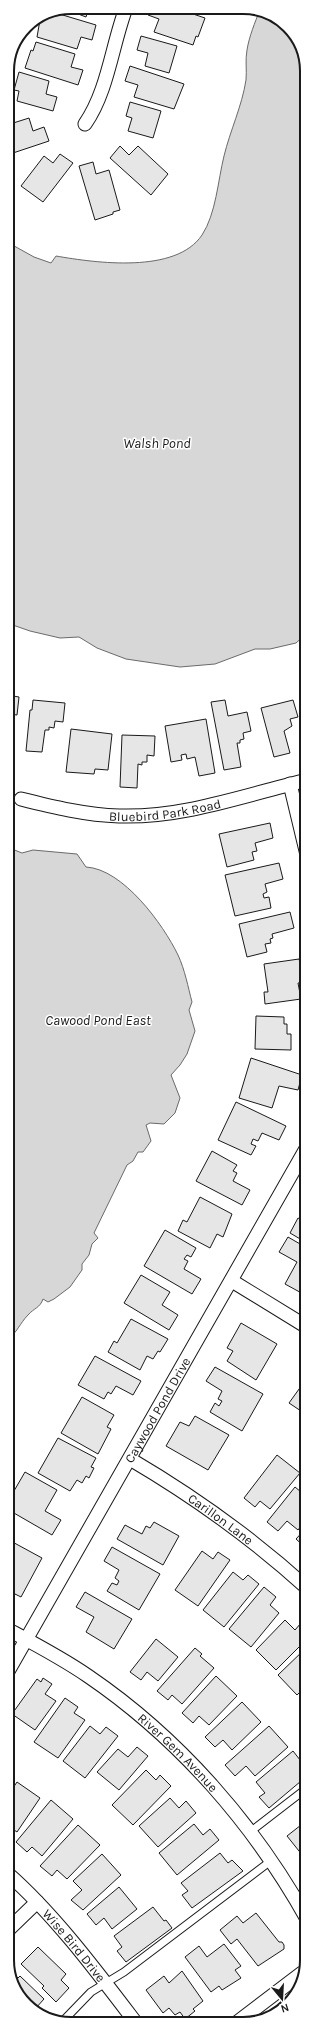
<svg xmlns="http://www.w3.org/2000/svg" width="314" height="2031" viewBox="0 0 314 2031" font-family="Karla,sans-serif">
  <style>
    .water { fill: #d7d7d7; stroke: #6a6a6a }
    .building { fill: #e6e6e6; stroke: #1a1a1a }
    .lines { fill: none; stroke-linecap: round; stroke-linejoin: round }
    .lane-casing { stroke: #1a1a1a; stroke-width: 9 }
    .street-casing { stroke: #1a1a1a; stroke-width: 15 }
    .lane { stroke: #fff; stroke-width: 7 }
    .street { stroke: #fff; stroke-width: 13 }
    .labels { text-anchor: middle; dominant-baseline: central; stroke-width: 3; stroke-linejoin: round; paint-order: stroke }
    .street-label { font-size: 13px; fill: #1a1a1a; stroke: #fff }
    .water-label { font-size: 14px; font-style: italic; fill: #1a1a1a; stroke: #fff }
    .rim { fill: none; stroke: #1a1a1a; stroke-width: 2 }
  </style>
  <rect width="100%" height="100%" fill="#fff"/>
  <path class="water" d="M260 10 291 29 307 67V633L296 643 270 649H255L215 664 180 667 126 659 97 648 79 637 60 638 30 631 7 623V242L34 257 51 263 56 256C96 263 176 274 202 235 216 214 218 180 224 156 230 131 242 106 246 80 247 70 245 60 247 50 249 37 255 22 260 10Z
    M7 847 22 853 33 850 77 854 86 867C123 869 163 924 178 955 185 970 188 987 192 1002L189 1010 195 1031 187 1054 180 1065 171 1075 180 1098 175 1113 164 1124 150 1123 146 1125 151 1141 143 1152H138L133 1161 127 1165 94 1233 98 1238 92 1244 89 1255 82 1264V1270L70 1287 54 1299 48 1302 43 1299C40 1308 34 1308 28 1315 20 1323 17 1333 7 1340Z"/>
  <path class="building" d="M71 7H89L86 17 65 9Z
    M150 8H175L205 18 198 37 196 36 193 45 154 32 159 19 148 15Z
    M56 13 96 25 92 40 81 37 77 49 37 37 40 20Z
    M141 36 177 46 169 73 145 66 148 53 137 50Z
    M36 42 75 54 71 67 83 70 78 85 25 68 31 50 33 51Z
    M130 66 184 84 174 109 134 97 138 85 125 81Z
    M19 72 49 81 46 94 57 97 53 111 17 101 19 91 14 90Z
    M130 102 161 111 153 138 128 131 132 118 126 116Z
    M29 118 33 131 44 127 49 141 7 155V125Z
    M120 146 129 155 138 146 168 174 151 195 110 158Z
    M60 154 73 163 43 202 21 186 44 156 53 163Z
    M93 162 96 174 109 170 120 210 113 212V214L95 220 79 166Z
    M307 694V715L302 695Z
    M7 695 19 697 17 715 9 714 8 721Z
    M33 700 65 703 63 722 55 721 54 728 49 727V730H45L42 752 26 751 30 710H32Z
    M225 700 228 716 247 712 251 731 243 733 244 739 240 740V743H237L241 767 224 770 211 702Z
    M293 700 298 717 290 719 292 726 284 731 290 753 274 757 261 708Z
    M206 719 215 773 199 776 195 757 187 759 186 754 181 755 182 760 171 762 165 726Z
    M71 729 112 734 108 770 95 769 94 774 66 772Z
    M122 735 155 736 154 756 147 755V762H142V765L138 764 137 788 120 787Z
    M270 823 273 838 255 843 257 851 252 852 254 860 227 867 219 834Z
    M279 863 283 879 265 884 267 892 263 894 264 898 269 897 271 908 235 916 225 875Z
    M290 912 294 928 272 934 273 938 270 939 271 943 265 944 267 952 247 957 239 924Z
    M299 959 305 982 298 983 301 999 265 1004 264 992H268L264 964Z
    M256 1016 284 1017V1024H287V1034H291V1050L255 1049Z
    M251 1058 302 1075 298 1090 279 1086 272 1108 239 1098Z
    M236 1102 286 1126 279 1140 262 1133 258 1141 253 1139 251 1144 256 1146 251 1155 218 1140Z
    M212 1151 237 1165 233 1171 237 1173 233 1181 250 1190 242 1205 196 1181Z
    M200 1197 232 1214 223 1237 217 1234 210 1248 178 1231 183 1220 187 1222Z
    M298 1218 307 1223V1243L290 1233Z
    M165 1230 196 1248 191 1257 187 1255 184 1259 188 1261 184 1269 201 1279 192 1294 144 1266Z
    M288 1237 307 1248V1296L285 1284 297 1262 279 1252Z
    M141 1275 170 1292 162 1305 178 1315 169 1330 124 1303Z
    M131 1319 168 1339 160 1352 158 1351 153 1359 147 1356 140 1370 108 1352 114 1341 117 1343Z
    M241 1323 277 1344 256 1380 227 1361 233 1351 227 1348Z
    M95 1356 141 1381 133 1395 116 1386 111 1394 108 1392 104 1399 78 1385Z
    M215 1367 263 1394 242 1431 210 1412 215 1403 219 1406 222 1401 218 1399 222 1391 206 1381Z
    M307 1378V1415L289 1403Z
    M82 1397 114 1415 107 1427 111 1429 98 1454 61 1433Z
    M195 1416 229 1435 208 1470 166 1446 180 1422 189 1426Z
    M58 1438 96 1458 91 1467 94 1468 89 1478 86 1476 82 1483 77 1480 70 1491 38 1473Z
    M277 1455 300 1473 270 1509 260 1501 255 1507 244 1498Z
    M25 1472 57 1490 45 1511 61 1520 52 1535 7 1509V1503Z
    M295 1487 307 1497V1518L298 1530 287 1521 278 1531 267 1522Z
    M154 1522 179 1536 163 1565 117 1539 125 1525 142 1534 146 1526 150 1528Z
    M307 1527V1549L296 1539Z
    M7 1539 42 1558 21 1597 15 1594 14 1597 10 1595 9 1597 7 1596Z
    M112 1547 160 1574 139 1610 107 1591 112 1583 117 1585 119 1581 115 1578 119 1570 104 1561Z
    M202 1551 213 1559 218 1552 230 1560 198 1606 175 1590Z
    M233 1572 243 1580 248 1575 259 1584 224 1627 203 1610Z
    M264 1587 276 1597 270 1605 279 1613 251 1647 229 1629Z
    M85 1592 132 1619 114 1649 86 1632 94 1617 76 1607Z
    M285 1620 295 1630 301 1623 307 1629V1639L276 1670 256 1650Z
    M156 1639 178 1657 158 1681 147 1672 141 1680 130 1672Z
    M307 1647V1685L297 1695 278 1675Z
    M195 1648 202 1654 200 1656 214 1668 182 1704 172 1695 168 1700 157 1691Z
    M216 1676 237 1696 209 1725 199 1716 193 1723 182 1713Z
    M43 1678 52 1684 45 1694 56 1701 35 1730 12 1714 37 1679 41 1682Z
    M65 1698 78 1707 74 1713 85 1720 58 1758 34 1742Z
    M242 1702 261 1722 232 1750 223 1740 215 1747 205 1737Z
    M90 1726 100 1734 106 1727 118 1736 85 1778 63 1761Z
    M269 1726 288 1747 255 1776 246 1766 235 1776 225 1765Z
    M137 1747 148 1756 119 1790 97 1772 118 1749 128 1757Z
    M293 1751 304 1765 307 1764V1776L269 1808 259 1797 265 1793 256 1782Z
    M146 1770 156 1780 160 1775 171 1786 133 1825 112 1805Z
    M17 1782 40 1798 17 1832 7 1825V1797Z
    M170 1798 179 1808 186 1801 196 1813 158 1847 139 1826Z
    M51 1800 73 1819 42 1856 32 1847 27 1852 16 1842Z
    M194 1824 203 1835 210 1829 219 1840 177 1875 159 1853Z
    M78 1825 100 1845 67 1879 57 1870 52 1876 40 1866Z
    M301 1825 307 1832V1861L287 1836Z
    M220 1853 228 1863 232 1860 243 1871 192 1908 182 1895 188 1891 181 1883Z
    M102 1854 121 1875 83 1910 71 1900 82 1890 73 1881Z
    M119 1887 137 1909 112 1929 104 1918 96 1925 87 1914Z
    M153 1907 164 1921 166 1920 172 1928 126 1962 117 1951 122 1947 114 1936Z
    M256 1913 279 1942H282L284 1945V1949L258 1966 237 1939 231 1944 220 1930 237 1916 243 1923Z
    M224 1944 241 1966 235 1970 241 1978 222 1990 219 1986 211 1992 185 1957 199 1946 207 1957Z
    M38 1947 66 1974 61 1980 69 1988 56 2002 42 1988 44 1986 21 1964Z
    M10 1971 18 1978 20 1976 44 1999 35 2009 23 2002Z
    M182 1971 203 2001 193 2009 195 2011 185 2019 180 2012 175 2015 169 2008 163 2013 146 1990 164 1976 169 1983Z"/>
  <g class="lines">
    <defs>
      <path id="lane" d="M250 1832 307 1788
        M62 2022 91 1992 124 1972 272 1860"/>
      <g id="street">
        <path d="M85 124C108 91 112 45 126 8"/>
        <path d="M290 784 307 855"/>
        <path id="s1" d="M21 799C53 807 86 815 119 816 183 818 246 795 307 780"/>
        <path d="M232 1281 307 1327"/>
        <path id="s2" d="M130 1459C193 1496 252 1538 307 1588"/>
        <path id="s3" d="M7 1629C35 1644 62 1658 88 1676 179 1738 254 1824 307 1919"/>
        <path id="s4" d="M7 1673 307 1147"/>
        <path id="s5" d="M7 1873C54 1914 98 1973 136 2023"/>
        <path d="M7 1931 37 1902"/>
        <path d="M235 2024 302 1973"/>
      </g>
    </defs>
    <use href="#lane" class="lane-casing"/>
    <use href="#street" class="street-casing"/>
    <use href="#lane" class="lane"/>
    <use href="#street" class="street"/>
  </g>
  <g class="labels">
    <g class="street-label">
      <text stroke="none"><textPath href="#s1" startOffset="146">Bluebird Park Road</textPath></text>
      <text stroke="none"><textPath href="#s4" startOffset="303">Caywood Pond Drive</textPath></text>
      <text stroke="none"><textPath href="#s2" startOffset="109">Carillon Lane</textPath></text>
      <text stroke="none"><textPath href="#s3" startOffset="212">River Gem Avenue</textPath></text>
      <text stroke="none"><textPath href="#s5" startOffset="99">Wise Bird Drive</textPath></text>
    </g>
    <g class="water-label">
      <text x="157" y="443">Walsh Pond</text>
      <text x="98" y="1020">Cawood Pond East</text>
    </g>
  </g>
  <path d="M0 0H314V2031H0ZM71 14H243A57 57 0 0 1 300 71V1960A57 57 0 0 1 243 2017H71A57 57 0 0 1 14 1960V71A57 57 0 0 1 71 14Z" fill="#fff" fill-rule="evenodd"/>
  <path class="rim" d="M71 14H243A57 57 0 0 1 300 71V1960A57 57 0 0 1 243 2017H71A57 57 0 0 1 14 1960V71A57 57 0 0 1 71 14Z"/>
  <g transform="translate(282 1999) rotate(162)" stroke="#ffffff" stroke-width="3" paint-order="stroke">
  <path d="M0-3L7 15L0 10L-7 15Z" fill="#1a1a1a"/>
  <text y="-6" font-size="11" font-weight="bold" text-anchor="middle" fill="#1a1a1a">N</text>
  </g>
</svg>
